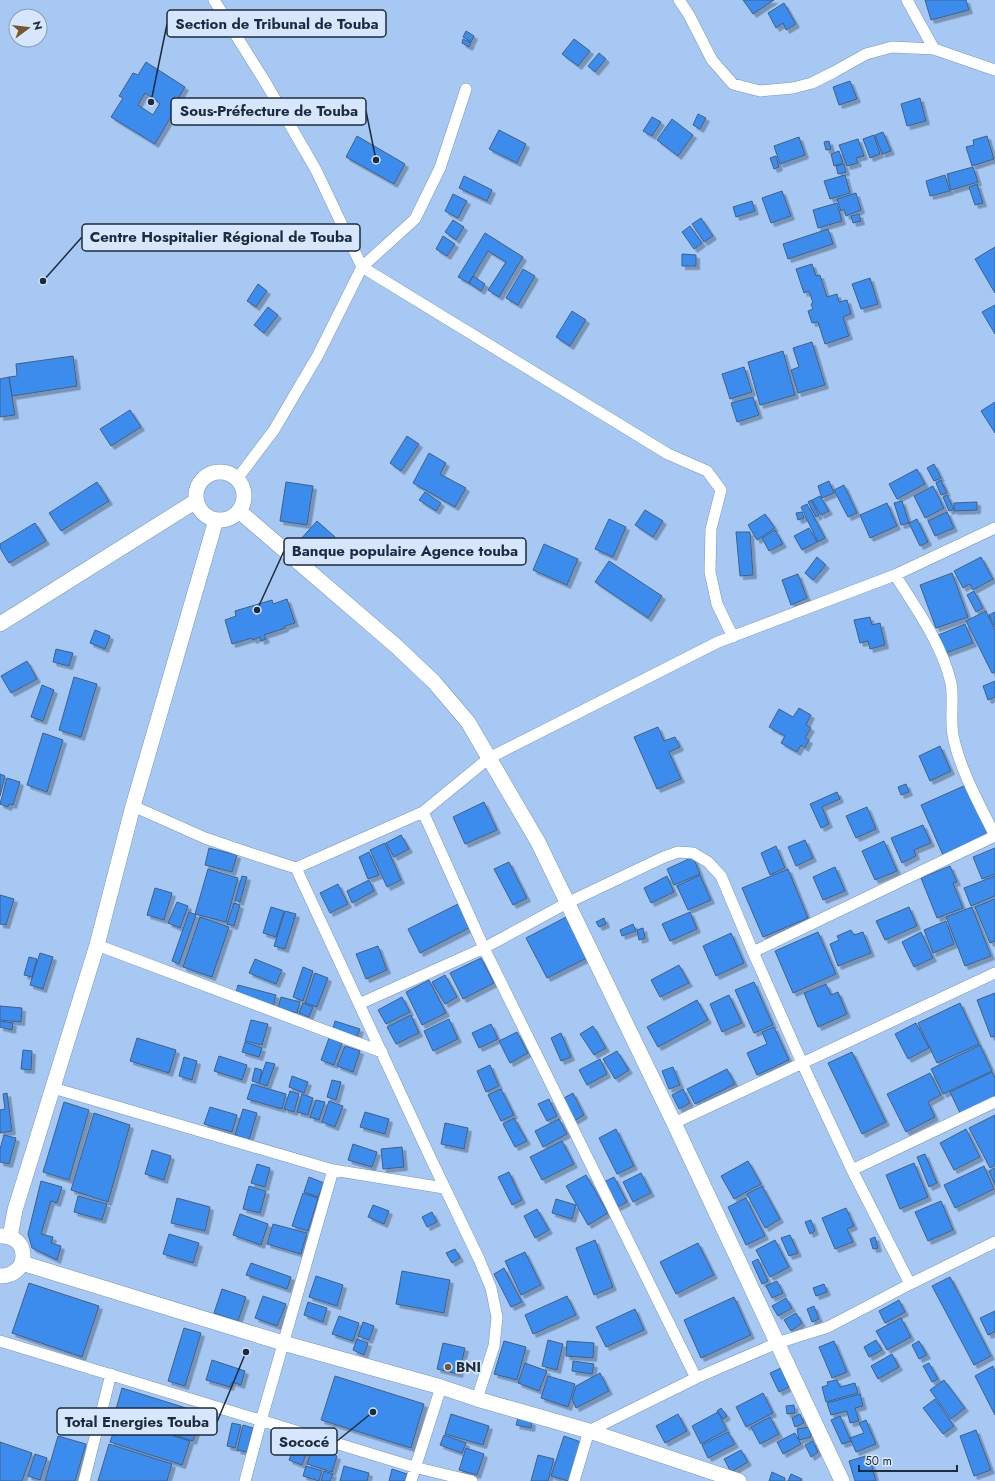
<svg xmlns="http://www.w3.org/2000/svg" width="995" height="1481" viewBox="0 0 995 1481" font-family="Jost,sans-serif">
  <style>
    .building { fill: #3b8ced; stroke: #426086; fill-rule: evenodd; filter: url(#shadow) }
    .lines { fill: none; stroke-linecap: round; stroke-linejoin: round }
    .street-casing { stroke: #7797c0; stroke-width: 12 }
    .secondary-casing { stroke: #7797c0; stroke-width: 16 }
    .street { stroke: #fff; stroke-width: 11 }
    .secondary { stroke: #fff; stroke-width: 15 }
    .poi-dot { fill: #76582c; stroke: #d6e7fd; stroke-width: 1.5 }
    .labels { text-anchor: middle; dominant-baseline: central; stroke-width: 3.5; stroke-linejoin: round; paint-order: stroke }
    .poi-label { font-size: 14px; font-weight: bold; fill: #1e2b3b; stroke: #d6e7fd; text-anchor: start }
    .leader { fill: none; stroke: #1e2b3b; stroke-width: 1.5 }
    .callout-dot { fill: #1e2b3b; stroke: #d6e7fd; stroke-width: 1.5 }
    .callout { fill: #d6e7fd; stroke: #1e2b3b; stroke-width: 1.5 }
    .callout-label { font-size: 15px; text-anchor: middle; font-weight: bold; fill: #1e2b3b }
  </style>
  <defs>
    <filter id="shadow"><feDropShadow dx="3.5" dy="3.5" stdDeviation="0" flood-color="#0004"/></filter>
  </defs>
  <rect width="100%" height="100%" fill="#a6c8f3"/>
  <path class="building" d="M743 0H774L753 14Z
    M925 0H966L969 10 931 20Z
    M784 3 796 24 786 30 783 23 776 28 768 13Z
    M466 31 474 36 471 42 463 37Z
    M463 39 471 43 469 47 462 43Z
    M574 39 590 51 578 66 562 54Z
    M599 53 606 59 595 72 588 66Z
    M146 62 185 87 176 102 179 103 155 144 111 117 123 98 119 96 133 73 138 75ZM145 93 160 103 153 115 138 105Z
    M850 81 857 99 839 105 833 87Z
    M920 98 926 121 907 126 901 104Z
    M698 114 706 118 700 129 693 125Z
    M652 117 661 122 652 136 643 131Z
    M672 119 693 135 678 156 657 140Z
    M499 130 526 144 517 163 489 149Z
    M883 132 891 151 882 154 875 135Z
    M874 135 880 154 870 158 863 139Z
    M357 136 405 164 394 184 346 157Z
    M987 136 994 159 972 166 966 147 974 145 973 140Z
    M799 137 805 155 780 164 774 146Z
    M858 139 864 156 856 158 858 163 847 166 839 145Z
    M829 141 831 149 826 150 824 142Z
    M839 151 843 163 834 166 831 154Z
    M776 156 779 167 774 169 770 158Z
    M844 164 846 172 838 174 836 166Z
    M973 167 978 182 951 190 947 174Z
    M845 175 850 193 830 199 824 181Z
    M945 175 950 191 930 196 926 181Z
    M464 176 492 190 487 201 459 188Z
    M977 184 983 203 975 205 969 187Z
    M782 191 791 216 771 223 762 198Z
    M856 193 861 210 846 216 844 209 841 211 837 199Z
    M453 194 467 201 458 218 445 211Z
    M752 201 755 211 736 217 733 207Z
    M837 203 842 221 818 228 813 210Z
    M859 214 861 221 853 223 851 216Z
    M701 218 713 236 704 242 692 224Z
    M453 220 464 227 456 240 445 232Z
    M690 226 702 243 694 249 682 232Z
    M828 229 833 244 788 259 783 244Z
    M485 233 523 257 499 297 488 290 506 262 488 251 469 283 458 277Z
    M443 236 455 244 447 256 436 249Z
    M995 247V293L975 259Z
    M682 254 696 255V266H682Z
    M812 264 816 276 820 275 827 297 837 294 839 302 847 300 851 314 843 317 849 336 825 344 818 322 812 323 808 311 813 309 811 304 813 303 809 291 804 293 796 269Z
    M523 269 535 276 518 305 506 298Z
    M473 276 485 284 481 291 469 283Z
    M870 278 878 304 861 309 852 284Z
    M258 284 267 291 256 307 247 301Z
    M995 305V334L982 312Z
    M268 307 278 315 264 333 254 325Z
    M572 311 586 320 570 346 556 337Z
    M812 342 825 385 798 393 791 370 799 367 793 348Z
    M783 351 795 395 760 405 748 362Z
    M73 356 77 386 12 396 9 377 17 376 16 364Z
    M744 367 752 392 730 399 722 374Z
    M9 377 15 415 0 417V379Z
    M753 397 759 415 737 422 731 403Z
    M995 402V433L981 411Z
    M130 410 141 427 111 446 100 429Z
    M407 436 419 444 401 471 390 463Z
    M429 453 446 463 440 474 466 488 455 507 413 483Z
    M934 464 941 478 934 481 927 468Z
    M917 469 925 484 897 499 889 484Z
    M941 480 947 493 941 495 936 483Z
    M829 481 834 493 822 498 818 486Z
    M97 482 109 501 61 531 49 513Z
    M286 482 313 486 307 525 280 521Z
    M844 485 857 513 848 517 834 490Z
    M933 486 944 508 925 518 914 496Z
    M425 492 441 503 436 511 419 500Z
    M947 495 954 509 949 511 943 497Z
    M820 496 829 511 821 515 812 500Z
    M811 500 819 515 816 517 808 502Z
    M902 501 909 523 901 525 894 503Z
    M977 502V510L954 511V503Z
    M887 503 897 526 870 538 860 515Z
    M807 504 825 538 818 542 801 507Z
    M645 510 663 521 653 537 635 525Z
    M802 512 804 518 798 520 796 513Z
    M947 512 954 528 935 536 928 521Z
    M765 514 775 528 757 540 748 525Z
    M609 519 626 527 613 557 595 549Z
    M917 519 928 542 920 546 909 523Z
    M317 521 335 537 318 556 300 540Z
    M35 523 46 541 9 563 0 548V544Z
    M809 528 817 542 802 550 794 536Z
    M775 530 783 544 769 551 762 538Z
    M736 532H750L753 575 740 576Z
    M544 544 578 559 567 585 533 570Z
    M817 557 826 565 813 580 805 573Z
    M981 557 993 579 973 590 970 584 963 588 954 571Z
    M609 561 662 596 648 618 595 582Z
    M952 573 968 617 936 628 920 585Z
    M798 574 807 598 791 605 782 580Z
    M974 591 983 608 976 612 967 595Z
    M287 599 295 623 285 626V628L264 635 266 639 261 641 260 637 253 640 252 638 232 644 225 620 236 616 235 611 272 600 273 604Z
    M986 611 995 630V672L992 673 966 621Z
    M995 612V627L989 615Z
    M870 617 872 625 880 623 885 645 870 649 868 641 860 643 854 620Z
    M965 624 973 643 943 654 936 636Z
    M95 630 110 636 105 649 90 643Z
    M56 649 73 653 69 666 53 662Z
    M27 661 37 679 11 693 1 676Z
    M74 677 97 684 81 737 59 730Z
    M995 681V697L988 700 983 686Z
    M42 685 54 690 43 721 31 717Z
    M799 708 811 715 806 725 811 728 805 738 809 740 805 748 801 745 797 752 781 743 785 736 769 727 779 709 793 717Z
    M658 727 664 741 675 737 680 747 669 752 681 779 657 789 634 737Z
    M43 733 63 740 47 792 27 785Z
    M940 746 951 771 930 781 919 756Z
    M0 774 5 776 0 796Z
    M7 778 20 782 13 805 9 804 8 807 0 804Z
    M906 784 909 792 901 795 898 787Z
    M966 785 988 835 943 855 921 805Z
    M837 792 840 799 822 807 829 824 821 828 810 804Z
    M484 802 497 830 465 844 453 817Z
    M867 807 876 829 856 838 846 816Z
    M923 825 931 843 914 850 916 856 902 863 891 838Z
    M401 835 409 849 394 857 386 843Z
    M805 840 813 858 796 866 788 847Z
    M884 841 897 871 875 880 862 851Z
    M385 843 401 880 387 887 370 850Z
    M776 846 785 868 770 875 761 853Z
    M209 848 237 855 232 872 205 865Z
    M995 848V874L982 879 973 857Z
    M369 852 379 875 368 879 359 857Z
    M693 857 700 874 674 885 667 869Z
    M509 862 527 898 513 905 494 869Z
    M950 866 957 882 953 883 963 908 937 918 921 878Z
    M835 867 845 891 823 900 813 877Z
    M208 869 238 878 226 922 195 914Z
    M788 869 808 918 763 937 742 888Z
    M700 875 711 900 688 910 677 886Z
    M242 876 247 877 240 902 235 900Z
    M667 876 674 892 651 903 644 888Z
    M995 876V896L971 906 964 888Z
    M369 880 374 891 352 903 347 891Z
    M338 884 348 904 330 913 320 893Z
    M155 888 172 893 164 920 147 915Z
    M0 895 14 899 6 925 0 924Z
    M995 899V941L990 943 975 907Z
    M177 902 188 906 180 928 168 923Z
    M234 903 240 905 234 926 227 924Z
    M460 903 471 927 420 953 408 929Z
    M271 907 284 911 276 937 263 933Z
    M909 907 917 926 885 940 876 921Z
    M972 907 991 956 965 966 946 917Z
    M285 911 296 914 285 949 274 946Z
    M189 912 196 915 179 964 172 961Z
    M690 912 697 929 670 941 662 924Z
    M200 917 229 927 212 977 183 967Z
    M566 917 587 958 547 978 526 938Z
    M604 918 606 924 599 927 596 922Z
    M946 921 954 944 933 953 924 930Z
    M633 924 636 931 622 936 620 930Z
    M643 928 645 938 639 940 637 930Z
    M851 930 854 935 863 932 871 953 838 966 830 944 839 940 837 936Z
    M818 932 836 974 793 993 775 951Z
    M921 932 933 958 914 967 902 942Z
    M731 933 744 963 716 976 703 946Z
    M378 946 387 970 366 979 356 954Z
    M40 953 53 957 43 989 30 985Z
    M29 957 37 959 32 977 24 975Z
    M481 958 494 983 463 999 450 973Z
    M255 959 282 970 276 984 249 973Z
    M679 965 689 983 660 997 651 980Z
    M303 967 313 971 303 1001 293 997Z
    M315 973 328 978 317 1007 305 1003Z
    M445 975 457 997 445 1004 432 982Z
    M429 980 446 1013 422 1025 406 992Z
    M754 982 773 1025 754 1033 735 990Z
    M826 984 831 995 838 992 847 1014 818 1027 804 993Z
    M238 985 276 995 273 1007 235 996Z
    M995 993V1036L991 1037 977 1000Z
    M729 995 742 1023 722 1032 710 1004Z
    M281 997 300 1002 297 1013 278 1008Z
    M402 997 410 1012 386 1024 378 1010Z
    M697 1000 708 1020 658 1047 647 1027Z
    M303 1003 313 1007 309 1017 299 1013Z
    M960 1003 979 1044 937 1063 918 1023Z
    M0 1006 22 1008 21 1022 0 1020Z
    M411 1015 419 1033 396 1044 387 1027Z
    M449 1019 458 1039 433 1051 424 1031Z
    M251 1020 268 1024 262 1045 245 1041Z
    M0 1021 13 1023 12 1030 0 1027Z
    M335 1021 360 1029 356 1039 332 1032Z
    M916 1023 929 1048 908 1059 895 1034Z
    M491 1024 498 1039 479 1048 472 1033Z
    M593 1026 606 1048 594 1055 580 1034Z
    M774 1027 789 1060 757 1075 747 1053 767 1044 762 1032Z
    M517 1032 528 1053 510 1063 499 1041Z
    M561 1033 571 1057 561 1061 551 1038Z
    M137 1038 176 1050 169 1073 130 1061Z
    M329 1038 342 1043 334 1065 321 1060Z
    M245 1042 262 1048 259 1057 242 1052Z
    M980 1045 992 1071 943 1094 931 1069Z
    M345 1046 360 1051 353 1072 337 1066Z
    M23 1050 32 1051 31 1070 21 1069Z
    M617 1051 629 1070 615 1079 603 1059Z
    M852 1052 886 1122 862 1134 828 1063Z
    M219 1056 247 1065 242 1080 214 1071Z
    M184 1057 197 1061 192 1080 179 1076Z
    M600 1059 607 1074 587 1085 579 1070Z
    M266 1062 275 1064 267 1086 259 1083Z
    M490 1065 499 1086 486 1092 477 1071Z
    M673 1067 680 1085 669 1089 662 1071Z
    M255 1068 262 1070 259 1083 252 1081Z
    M727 1069 735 1084 695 1104 687 1089Z
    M992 1072 995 1078V1097L960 1113 950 1092Z
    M930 1073 941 1095 928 1102 935 1117 906 1132 887 1094Z
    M292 1076 308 1082 304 1093 289 1087Z
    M332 1080 341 1082 336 1100 327 1097Z
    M252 1084 286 1094 282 1109 247 1099Z
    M501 1089 514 1115 501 1121 488 1095Z
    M683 1089 690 1103 679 1109 672 1095Z
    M290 1091 299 1094 294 1112 284 1109Z
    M7 1093 12 1131 0 1133V1110L5 1109 3 1094Z
    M573 1093 584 1115 574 1121 562 1099Z
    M302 1094 313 1098 308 1115 297 1112Z
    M549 1099 557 1116 547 1121 538 1104Z
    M316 1100 325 1102 319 1120 310 1117Z
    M329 1101 343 1106 335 1127 322 1122Z
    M64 1102 89 1110 69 1180 43 1172Z
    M210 1107 237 1115 232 1132 204 1124Z
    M243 1109 257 1113 249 1140 235 1135Z
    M365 1112 389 1119 385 1134 360 1127Z
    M94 1113 130 1125 108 1202 71 1190Z
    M995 1115V1165L990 1168 969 1128Z
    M514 1118 527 1141 515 1147 503 1124Z
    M559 1119 567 1134 543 1147 535 1131Z
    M445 1123 468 1128 464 1149 441 1144Z
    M616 1129 634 1166 617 1174 599 1138Z
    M966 1129 980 1157 954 1170 940 1143Z
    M4 1135 16 1138 9 1164 0 1162V1149Z
    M562 1141 574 1164 542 1180 530 1157Z
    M353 1144 377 1152 372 1167 348 1160Z
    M402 1147 404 1167 383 1169 381 1149Z
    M152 1150 171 1156 164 1180 145 1174Z
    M925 1154 937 1183 929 1187 917 1157Z
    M748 1161 761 1184 734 1199 721 1176Z
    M914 1163 928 1197 900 1209 886 1175Z
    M257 1164 270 1168 265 1187 251 1183Z
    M984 1166 994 1189 955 1208 944 1185Z
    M995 1168V1185L989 1171Z
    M509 1172 522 1200 512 1205 498 1177Z
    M641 1173 651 1193 633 1202 623 1182Z
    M586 1175 608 1213 588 1225 566 1186Z
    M309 1177 324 1183 318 1197 304 1192Z
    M614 1177 627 1202 615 1208 602 1183Z
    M41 1181 62 1187 57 1203 51 1201 41 1234 53 1237 51 1243 61 1246 57 1260 32 1248 28 1234Z
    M249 1186 266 1191 260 1213 243 1209Z
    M762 1186 780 1219 765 1228 747 1194Z
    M303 1193 318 1198 308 1231 292 1226Z
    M78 1196 107 1204 102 1220 74 1212Z
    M177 1198 210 1207 205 1231 171 1223Z
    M746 1198 765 1236 746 1245 728 1207Z
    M556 1199 576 1205 572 1219 552 1213Z
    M941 1201 953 1230 928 1241 915 1212Z
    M373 1205 389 1211 384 1224 368 1217Z
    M846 1208 854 1226 847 1229 853 1242 835 1249 822 1218Z
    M537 1209 549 1230 535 1238 524 1216Z
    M432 1212 437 1222 427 1227 422 1217Z
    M240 1214 268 1224 261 1245 233 1235Z
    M811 1220 815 1231 810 1234 805 1222Z
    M273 1224 307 1233 301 1254 267 1244Z
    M169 1234 199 1243 193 1263 163 1254Z
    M790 1235 798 1253 789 1256 781 1238Z
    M875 1237 878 1248 873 1249 870 1239Z
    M595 1240 613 1287 594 1295 576 1248Z
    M775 1240 789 1267 770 1277 756 1250Z
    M698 1243 714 1275 676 1294 660 1262Z
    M455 1249 460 1258 452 1263 446 1253Z
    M525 1252 541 1285 521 1295 505 1261Z
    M758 1259 768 1281 762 1284 752 1262Z
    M251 1263 291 1277 287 1289 246 1275Z
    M504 1268 522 1302 511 1307 494 1274Z
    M402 1271 450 1280 444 1313 396 1304Z
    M316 1276 343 1285 337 1306 309 1297Z
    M950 1277 991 1356 974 1365 932 1286Z
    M777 1281 783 1293 772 1298 766 1286Z
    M29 1283 99 1306 82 1357 12 1333Z
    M824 1284 827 1292 816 1296 813 1288Z
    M222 1289 246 1297 238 1321 214 1313Z
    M263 1296 286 1304 277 1326 255 1318Z
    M567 1296 576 1315 533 1334 525 1315Z
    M734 1297 751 1335 701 1358 684 1320Z
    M786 1298 792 1308 778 1316 772 1306Z
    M899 1300 905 1312 885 1323 879 1311Z
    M308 1302 327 1308 323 1322 304 1315Z
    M814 1306 819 1319 812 1322 807 1309Z
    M635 1309 644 1330 606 1347 596 1327Z
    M995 1311V1332L988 1335 980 1318Z
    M796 1313 802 1323 791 1331 784 1320Z
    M339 1316 359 1323 353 1341 332 1334Z
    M901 1318 911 1337 887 1350 876 1331Z
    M363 1322 374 1326 369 1340 358 1336Z
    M184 1328 201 1333 185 1386 168 1381Z
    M357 1339 368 1343 364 1355 353 1350Z
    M548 1340 563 1344 557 1370 542 1366Z
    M876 1340 882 1350 869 1357 864 1347Z
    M504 1341 526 1347 517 1380 494 1374Z
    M567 1341 594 1343 593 1358 566 1356Z
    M834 1341 847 1372 832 1378 819 1347Z
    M919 1341 927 1355 919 1359 912 1345Z
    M443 1343 465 1348 459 1374 437 1369Z
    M892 1354 899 1367 878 1379 871 1366Z
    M212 1360 245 1371 241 1385 232 1382 230 1387 206 1380Z
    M573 1361 594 1364 592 1374 572 1371Z
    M525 1363 547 1371 539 1391 518 1383Z
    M929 1363 938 1379 932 1382 923 1366Z
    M993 1366 995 1371V1415L975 1376Z
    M781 1368 789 1387 779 1392 770 1373Z
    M600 1373 609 1391 576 1408 572 1399 576 1386Z
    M335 1376 424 1404 411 1448 321 1420Z
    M548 1376 575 1384 568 1407 541 1398Z
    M837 1380 840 1387 855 1383 858 1393 826 1402 822 1387 828 1385 827 1382Z
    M944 1380 965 1408 951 1419 930 1390Z
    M122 1388 202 1413 193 1441 114 1416Z
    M763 1393 773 1413 746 1427 736 1407Z
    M860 1394 863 1406 855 1408 859 1421 850 1423 847 1411 831 1415 827 1403Z
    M935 1399 954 1426 943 1434 923 1408Z
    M794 1405 795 1413 787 1414 786 1406Z
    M721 1408 727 1416 723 1419 717 1411Z
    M718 1412 727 1430 701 1444 692 1426Z
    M451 1414 489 1426 483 1445 445 1434Z
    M678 1414 687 1431 665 1443 656 1426Z
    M800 1414 804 1423 795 1427 792 1418Z
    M840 1416 851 1441 842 1444 831 1420Z
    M770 1417 779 1434 760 1444 751 1427Z
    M518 1418 532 1422 531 1428 516 1425Z
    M118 1419 190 1441 182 1465 110 1442Z
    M866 1420 876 1444 856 1452 850 1438 864 1433 859 1423Z
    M232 1423 241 1425 235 1448 227 1446Z
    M243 1425 253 1428 247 1452 237 1450Z
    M809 1427 811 1437 799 1440 797 1429Z
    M976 1430 991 1470 974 1476 960 1436Z
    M728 1432 735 1444 708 1458 702 1445Z
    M795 1433 801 1444 783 1454 777 1442Z
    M444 1435 466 1443 462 1453 440 1445Z
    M58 1436 86 1444 75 1481H45Z
    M564 1436 581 1442 568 1481 551 1476Z
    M296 1441 309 1446 302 1465 289 1460Z
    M813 1441 818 1452 811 1457 805 1445Z
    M0 1442 32 1453 22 1481H0Z
    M109 1444 172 1464 167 1481H98Z
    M312 1448 337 1456 332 1472 307 1464Z
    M466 1448 484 1454 477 1475 459 1470Z
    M741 1450 748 1462 731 1472 724 1459Z
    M35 1454 47 1458 40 1480 28 1476Z
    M538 1455 554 1459 548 1481H531Z
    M869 1455 876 1481H855L849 1461Z
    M306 1466 322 1471 319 1481 303 1476Z
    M344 1466 369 1473 367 1481H340Z
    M392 1469 407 1474 405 1481H389Z
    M324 1471 333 1474 330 1481H321Z
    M772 1472 785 1478 784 1481H769Z
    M791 1474 802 1479 801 1481H788Z"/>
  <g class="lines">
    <defs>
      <path id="street" d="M214 0 267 85 316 170 362 267 318 355 274 430 237 479
        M679 0 689 15 712 60 733 84 760 91 793 88 812 83 834 72 866 54 892 47 934 49 995 70
        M907 0 934 49
        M466 89 440 168 415 219 362 267 668 454 707 471 721 490 711 529 710 572 717 604 733 637
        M895 575C916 608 942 644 951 683 954 699 950 718 953 735 959 768 980 805 995 836
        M133 806 205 838 252 854 296 868 431 1159 479 1259 491 1288 497 1317 494 1346 477 1399
        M423 812 484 948 696 1378
        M296 868 423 812 489 758 718 642 895 575 995 528
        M97 945 382 1052
        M753 952 995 836
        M359 1004 484 948 567 903 664 857 678 852 693 853 708 862 721 876 753 952 802 1063 852 1170 910 1284
        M53 1088 333 1170 444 1188
        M674 1123 995 973
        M852 1170 995 1102
        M0 1341 414 1467 472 1481
        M84 1481 111 1374
        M245 1481 261 1421 333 1170
        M411 1481 441 1387
        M574 1481 589 1431 696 1378 777 1343 828 1327 910 1284 995 1242"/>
      <path id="secondary" d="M196 496a24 24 0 1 1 48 0a24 24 0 1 1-48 0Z
        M239 511 396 646 434 682 468 722 538 842 674 1123 842 1481
        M0 624 196 501
        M10 1237 15 1210 97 945 133 806 216 520
        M22 1263 283 1343 441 1387 477 1399 589 1431 739 1481
        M0 1276C31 1276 30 1235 1 1236"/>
    </defs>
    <use href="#street" class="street-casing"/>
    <use href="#secondary" class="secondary-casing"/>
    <use href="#street" class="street"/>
    <use href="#secondary" class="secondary"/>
  </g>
  <circle class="poi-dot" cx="448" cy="1367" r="4"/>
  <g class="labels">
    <g class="poi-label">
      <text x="456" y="1367">BNI</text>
    </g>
  </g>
  <path class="leader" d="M151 102L167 24M376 160L366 111M43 281L82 237M257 610L284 551M246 1352L217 1422M373 1412L337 1441"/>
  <g class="callout-dot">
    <circle cx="151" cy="102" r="4"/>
    <circle cx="376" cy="160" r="4"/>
    <circle cx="43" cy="281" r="4"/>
    <circle cx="257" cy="610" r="4"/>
    <circle cx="246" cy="1352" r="4"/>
    <circle cx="373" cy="1412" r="4"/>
  </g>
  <g class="callout">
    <rect x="167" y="10" width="219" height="27" rx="4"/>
    <rect x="171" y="98" width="195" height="27" rx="4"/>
    <rect x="82" y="224" width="278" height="27" rx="4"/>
    <rect x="284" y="538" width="242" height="27" rx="4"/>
    <rect x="57" y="1408" width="160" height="27" rx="4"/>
    <rect x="271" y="1428" width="66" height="27" rx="4"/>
  </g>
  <g class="callout-label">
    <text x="277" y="29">Section de Tribunal de Touba</text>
    <text x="269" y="116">Sous-Préfecture de Touba</text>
    <text x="221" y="242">Centre Hospitalier Régional de Touba</text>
    <text x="405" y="556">Banque populaire Agence touba</text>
    <text x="137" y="1427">Total Energies Touba</text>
    <text x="304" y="1447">Sococé</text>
  </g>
  <g transform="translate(28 28) rotate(75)"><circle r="19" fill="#d6e7fd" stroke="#8c9caf"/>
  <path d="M0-3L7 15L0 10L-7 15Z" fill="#76582c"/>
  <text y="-6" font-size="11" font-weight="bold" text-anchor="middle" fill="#1e2b3b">N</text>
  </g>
  <path d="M859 1465v6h98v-6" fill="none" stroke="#1e2b3b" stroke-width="2"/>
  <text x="865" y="1465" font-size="12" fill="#1e2b3b" stroke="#d6e7fd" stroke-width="3" paint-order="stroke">50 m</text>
</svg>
